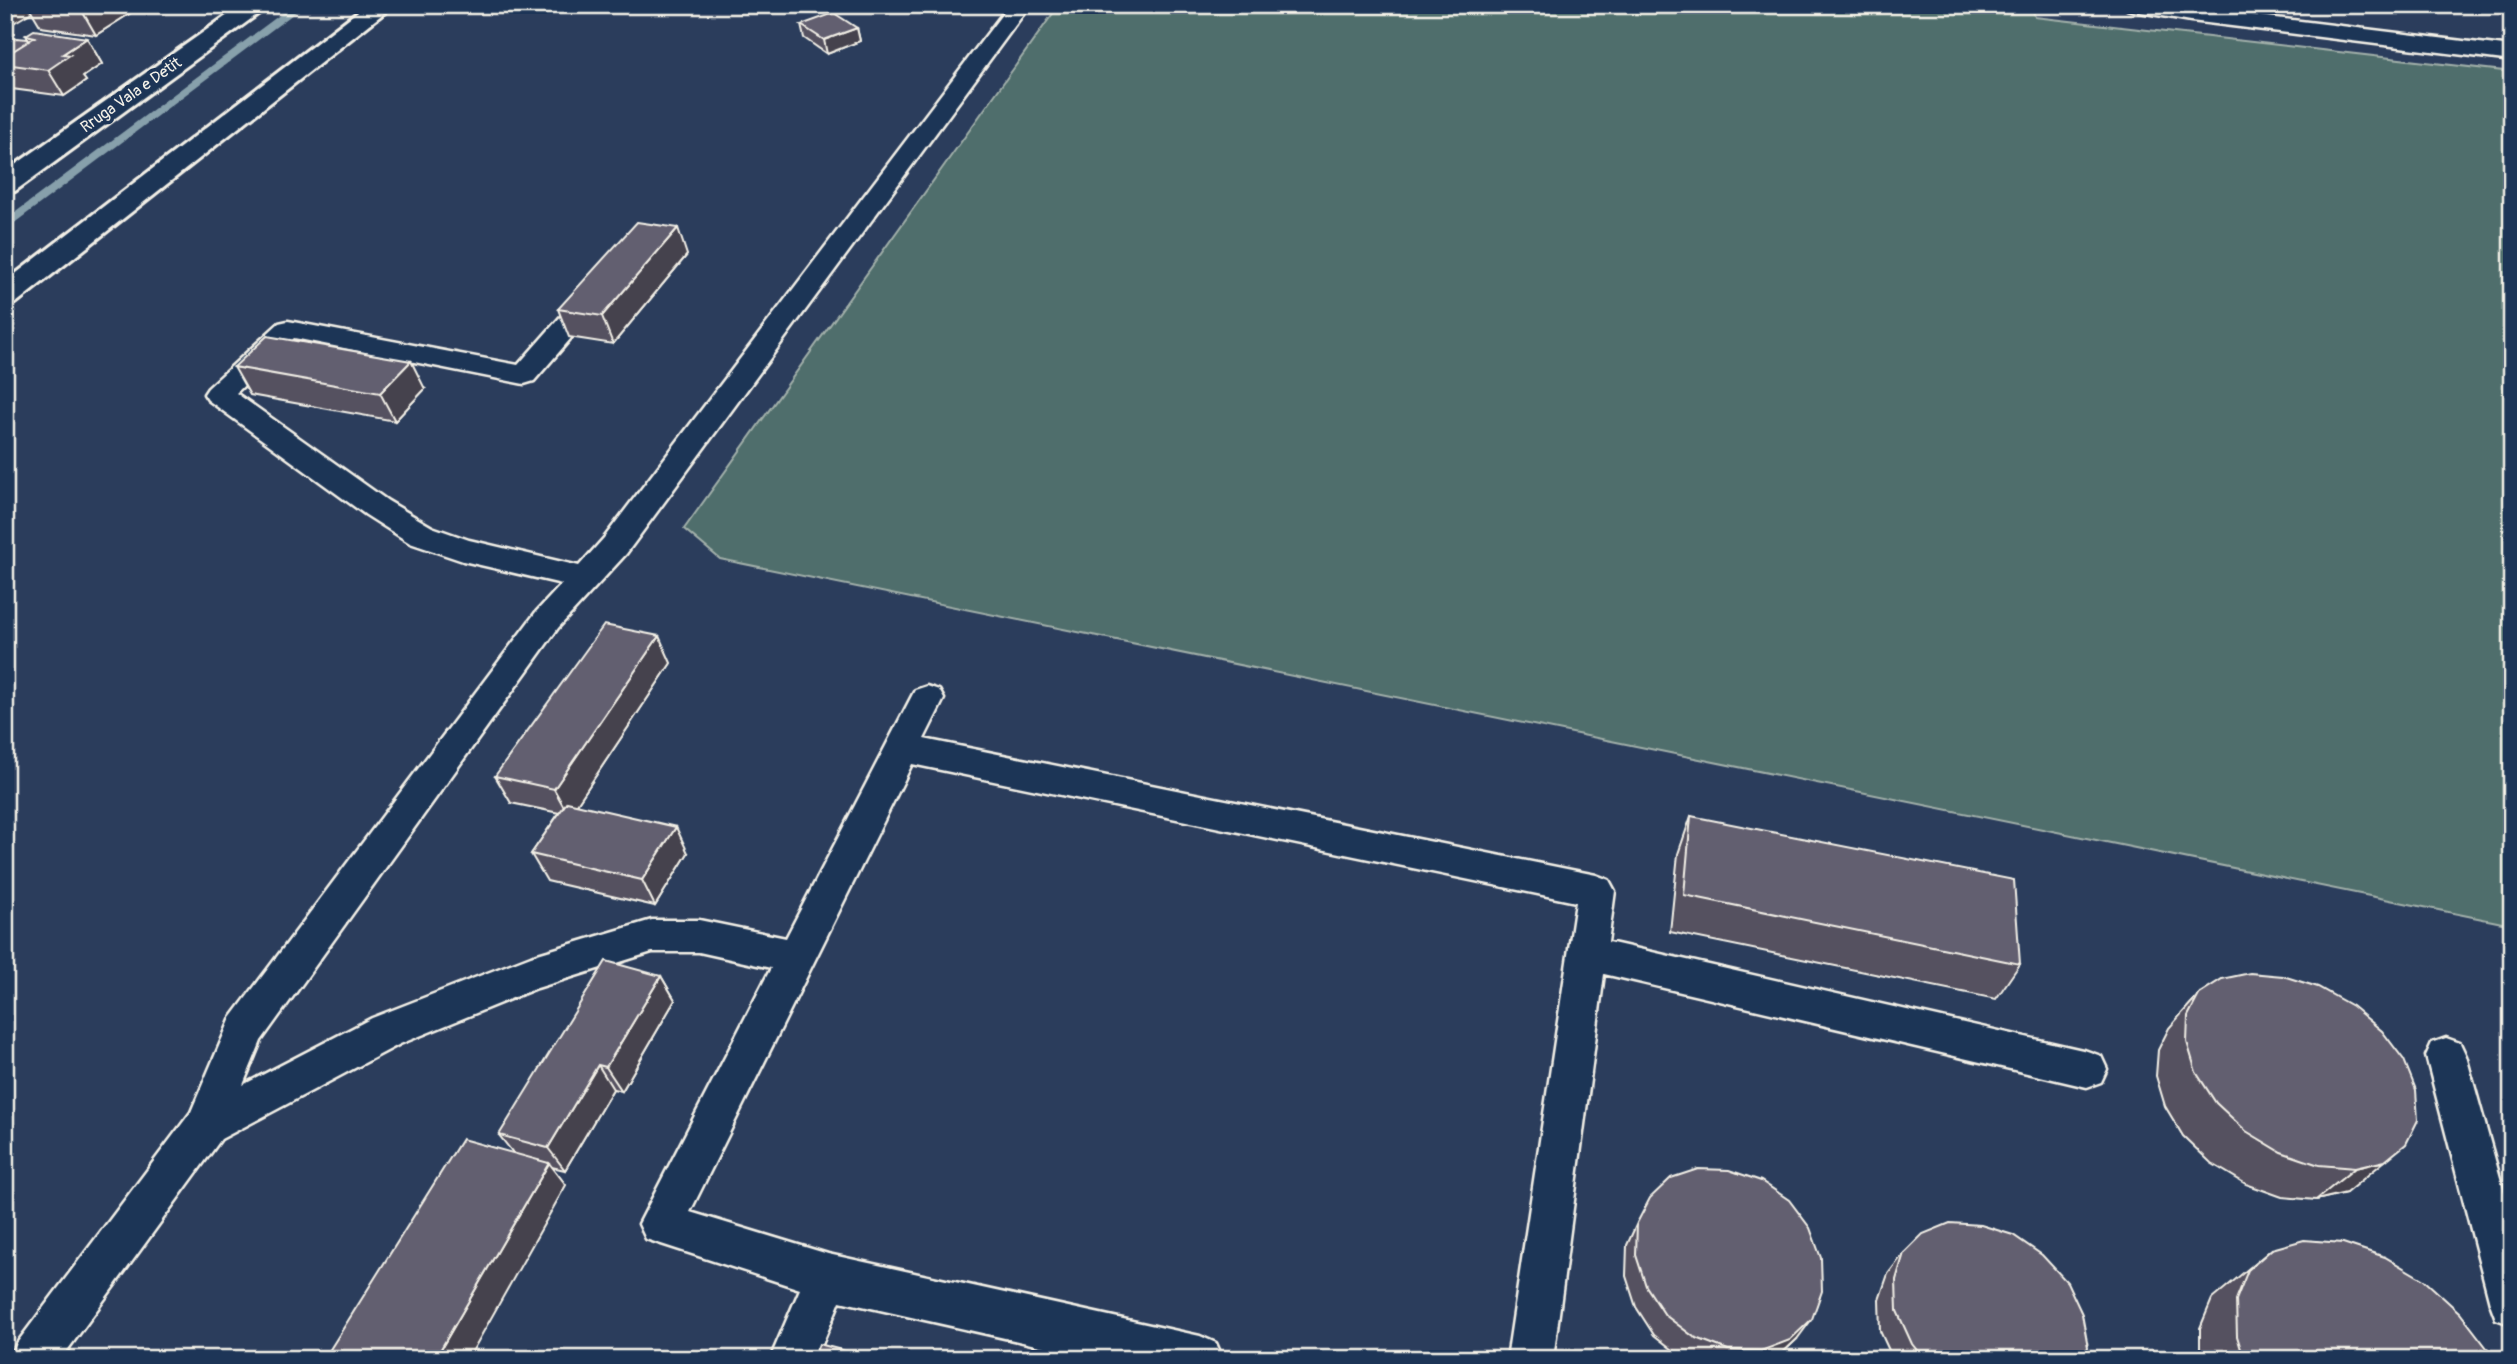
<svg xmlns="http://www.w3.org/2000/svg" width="2517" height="1364" viewBox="0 0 2517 1364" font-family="Pangolin,sans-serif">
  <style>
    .green { fill: #506e6c; stroke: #a2b0aa; stroke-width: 2 }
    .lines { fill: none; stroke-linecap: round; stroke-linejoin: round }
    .stream { fill: #87a0ab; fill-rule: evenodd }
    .lane-casing { stroke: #f4f1e8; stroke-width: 5 }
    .street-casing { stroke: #f4f1e8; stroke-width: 6 }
    .lane { fill: #1d3557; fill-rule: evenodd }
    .street { fill: #1d3557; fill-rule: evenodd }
    .wall { fill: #545160; stroke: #f4f1e8; stroke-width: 2 }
    .shaded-wall { fill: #45424e; stroke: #f4f1e8; stroke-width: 2 }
    .building { fill: #625e70; stroke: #f4f1e8; stroke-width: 2 }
    .labels { text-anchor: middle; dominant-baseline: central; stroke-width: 7; stroke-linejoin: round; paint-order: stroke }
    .far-street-label { font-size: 16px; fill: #f4f1e8; stroke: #1d3557 }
  </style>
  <rect width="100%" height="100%" fill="#2b3d5c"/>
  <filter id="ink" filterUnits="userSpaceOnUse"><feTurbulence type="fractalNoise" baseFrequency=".0143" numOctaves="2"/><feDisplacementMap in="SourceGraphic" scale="14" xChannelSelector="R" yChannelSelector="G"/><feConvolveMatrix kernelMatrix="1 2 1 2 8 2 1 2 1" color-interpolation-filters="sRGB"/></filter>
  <g filter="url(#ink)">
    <path class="green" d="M1059 5H2031L2035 17 2512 72V925L720 559 684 529Z"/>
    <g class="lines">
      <path class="stream" d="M293 5H305L5 230V220Z"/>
      <defs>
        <path id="lane" d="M1009 5H1030L626 554 558 628 261 1041 243 1085 372 1018 531 956 652 920H699L786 938 915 690 927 686 939 690 944 699 924 739 1596 875 1609 880 1615 891 1608 942 2087 1051 2101 1056 2107 1069 2101 1082 2087 1087 1604 974 1553 1359H1507L1576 902 912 764 690 1212 828 1254 1200 1336 1216 1343 1223 1359H1098L840 1301 816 1359H770L800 1289 646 1239 639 1224 771 968 699 952H652L537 988 400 1044 221 1139 61 1359H10L17 1343 191 1112 231 1018 536 612 562 584 463 561 410 543 366 515 208 400 204 394 208 388 279 323 288 321 518 365 585 289 594 287 603 289 607 295 603 301 534 381 524 384 294 338 236 393 388 501 432 527 469 540 579 566 604 538Z
          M2124 5H2171L2512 47V61L2191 21 2134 11 2127 9Z
          M2446 1038 2460 1043 2466 1056 2512 1221V1325L2496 1319 2490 1303 2426 1056 2432 1043Z"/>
        <path id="street" d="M242 5H270L15 191 5 193V172Z
          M366 5H394L16 303 5 306V282Z"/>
      </defs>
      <use href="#lane" class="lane-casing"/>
      <use href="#street" class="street-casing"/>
      <use href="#lane" class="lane"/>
      <use href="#street" class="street"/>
    </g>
    <path class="wall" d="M5 5H135L137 9 96 35 41 27 32 12Z
      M801 25 857 28 860 41 827 54 804 38Z
      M26 35 87 38 102 64 83 77 86 81 64 96 12 89 5 79V42H9L28 39Z
      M687 255 613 344 569 337 558 309Z
      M234 367 425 389 395 421 250 395Z
      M671 663 577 804 688 853 655 906 547 881 531 854 559 813 511 803 495 776Z
      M1691 816 2020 964 1996 999 1670 932 1678 854Z
      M661 976 675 1000 622 1091 613 1089 565 1170 552 1167 566 1185 514 1154 499 1135Z
      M2200 993 2404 1060 2346 1193 2316 1200 2282 1197 2246 1184 2211 1163 2183 1136 2165 1106 2156 1076 2158 1050 2169 1028Z
      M1637 1223 1797 1339 1776 1359H1687L1682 1357 1654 1335 1636 1307 1626 1276 1627 1245Z
      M2272 1249 2493 1359H2200V1328L2212 1299Z
      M1904 1253 2084 1359H1893L1880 1331 1879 1300 1888 1274Z"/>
    <path class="shaded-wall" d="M5 5H28L32 12 5 28Z
      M87 5H135L137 9 96 35 81 9Z
      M857 28 860 41 827 54 824 40Z
      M87 38 102 64 83 77 86 81 64 96 48 70 63 54Z
      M5 113 9 119 5 121Z
      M678 228 687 255 613 344 602 316Z
      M411 361 425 389 395 421 380 393Z
      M659 636 671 663 569 816 554 789Z
      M676 827 688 853 655 906 642 880Z
      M661 976 675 1000 622 1091 606 1067Z
      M598 1065 613 1089 565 1170 548 1148Z
      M2385 1161 2346 1193 2316 1200 2355 1168Z
      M549 1163 566 1185 468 1359H435Z
      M1812 1319 1797 1339 1776 1359H1756L1761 1351Z"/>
    <path class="building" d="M55 5H87L81 9Z
      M834 13 857 28 824 40 801 25Z
      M34 30 87 38 63 54 70 55 48 70 5 64V56L35 37 26 35Z
      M16 38 28 39 29 41 5 56V42H9Z
      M637 222 678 228 602 316 558 309Z
      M267 336 411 361 380 393 234 367Z
      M604 625 659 636 554 789 495 776Z
      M567 802 676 827 642 880 531 854Z
      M1691 816 2014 880 2020 964 1684 895Z
      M606 961 661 976 606 1067 598 1065 548 1148 499 1135Z
      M2250 973 2283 976 2318 987 2352 1006 2382 1031 2404 1060 2416 1090 2418 1120 2406 1144 2385 1161 2355 1168 2319 1165 2281 1152 2246 1131 2216 1103 2196 1072 2187 1042 2188 1016 2200 993 2222 979Z
      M462 1139 549 1163 435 1359H324Z
      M1698 1169 1729 1170 1761 1181 1789 1200 1810 1228 1821 1258 1822 1291 1812 1319 1790 1340 1761 1351 1728 1350 1694 1337 1665 1315 1646 1286 1636 1255 1637 1223 1650 1198 1671 1178Z
      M1950 1223 1981 1225 2013 1235 2042 1255 2067 1282 2082 1314 2088 1347 2084 1359H1924L1912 1344 1897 1311 1896 1280 1904 1253 1923 1234Z
      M2304 1240 2343 1243 2385 1257 2424 1280 2460 1313 2490 1352 2493 1359H2244L2237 1336 2236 1300 2248 1270 2272 1249Z
      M819 1344 875 1359H813Z"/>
  </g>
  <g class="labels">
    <g class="far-street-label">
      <text transform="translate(131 95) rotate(-35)">Rruga Vala e Detit</text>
    </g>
  </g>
  <rect width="2517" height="1364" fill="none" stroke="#1d3557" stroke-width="28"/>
  <rect x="14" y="14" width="2489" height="1336" fill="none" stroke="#f4f1e8" stroke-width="2.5" filter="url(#ink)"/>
</svg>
